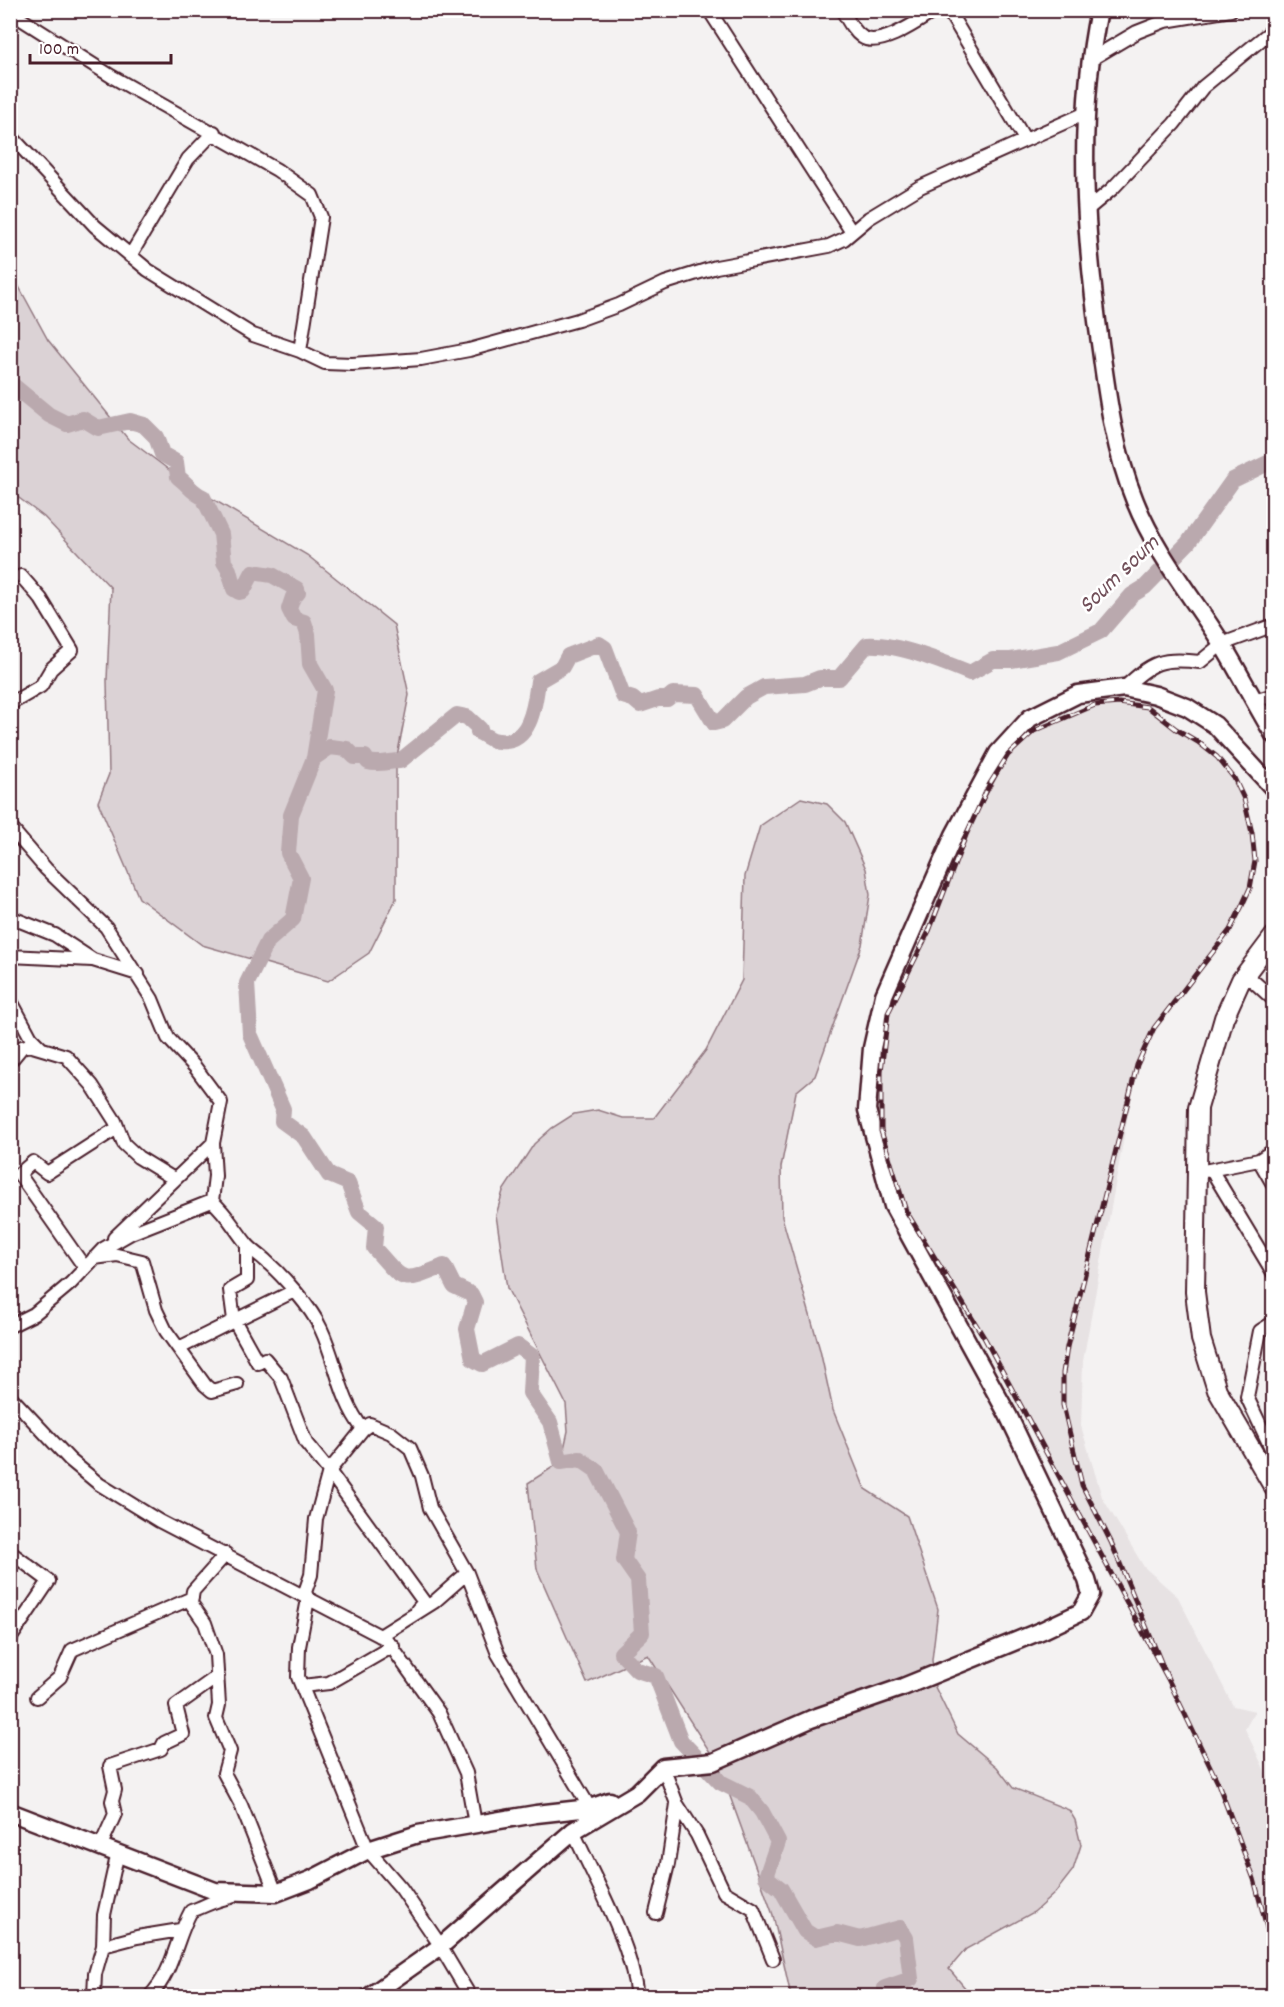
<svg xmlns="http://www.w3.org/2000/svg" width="1284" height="2007" viewBox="0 0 1284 2007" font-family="Dekko,sans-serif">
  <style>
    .built { fill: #e7e2e3 }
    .green { fill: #dbd2d5; stroke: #927880; stroke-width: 1.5 }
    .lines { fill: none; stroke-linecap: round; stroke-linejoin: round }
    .river { stroke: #baa9ae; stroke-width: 16 }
    .street-casing { stroke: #4a1f2b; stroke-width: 16 }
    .secondary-casing { stroke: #4a1f2b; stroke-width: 21 }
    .primary-casing { stroke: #4a1f2b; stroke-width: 22 }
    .street { stroke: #fff; stroke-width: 12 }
    .secondary { stroke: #fff; stroke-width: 16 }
    .primary { stroke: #fff; stroke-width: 18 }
    .rail-casing { stroke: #4a1f2b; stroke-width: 5 }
    .rail { stroke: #fff; stroke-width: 3; stroke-dasharray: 9; stroke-linecap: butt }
    .labels { text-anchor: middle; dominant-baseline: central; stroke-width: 5; stroke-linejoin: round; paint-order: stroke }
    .water-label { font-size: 24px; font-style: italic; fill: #714f59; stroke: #fff }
  </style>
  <rect width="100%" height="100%" fill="#f4f2f2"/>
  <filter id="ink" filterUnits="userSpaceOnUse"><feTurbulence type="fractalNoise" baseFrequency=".0167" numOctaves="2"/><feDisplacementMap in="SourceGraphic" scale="12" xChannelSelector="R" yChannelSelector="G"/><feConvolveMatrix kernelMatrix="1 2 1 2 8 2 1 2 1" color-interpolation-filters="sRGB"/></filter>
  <g filter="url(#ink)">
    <path class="built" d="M1119 703 1148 707 1217 757 1234 778 1244 799 1252 833 1255 861 1250 888 1230 930 1154 1028 1137 1065 1083 1361 1081 1426 1102 1497 1144 1567 1178 1597 1233 1706 1255 1711 1245 1729 1273 1788V1954L1254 1879 1218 1783 1168 1679 985 1339 906 1211 881 1131V1071L888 1013 929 931 966 835 989 785 1008 755 1034 731 1095 705Z"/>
    <path class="green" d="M11 272 48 340 128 439 189 485 307 555 394 625 409 695 396 762V899L369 953 328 981 202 945 139 898 98 802 109 774 107 680 111 588 44 517 11 492Z
      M801 798 827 804 845 822 866 869 870 895 862 945 815 1076 796 1092 781 1167 782 1217 820 1350 833 1410 865 1489 907 1516 938 1609 932 1660 935 1687 958 1734 997 1767 1013 1788 1069 1810 1075 1820 1081 1845 1073 1870 1055 1893 1034 1912 966 1949 949 1969 972 1996H791L773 1915 719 1766 648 1655 587 1683 537 1569 528 1483 561 1462 568 1431 566 1404 507 1288 496 1215 503 1191 534 1144 552 1128 574 1114 598 1110 623 1118H654L706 1050 742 980 745 876 760 826Z"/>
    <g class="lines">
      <path class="river" d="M10 383 49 415 67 424 83 419 98 428 130 421 144 425 156 437 162 454 176 462 178 477C188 484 192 493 203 497L221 534 224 562 229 570 234 589 239 592 243 591 253 572 272 575 297 589 298 593 293 597 289 609 294 619 304 622 308 634 310 664 325 690 314 758 291 815 288 853 301 878 293 919 268 941 247 983 250 1034 283 1109 282 1121 304 1137 329 1175 348 1183 359 1212 376 1226 374 1248C405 1283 400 1284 444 1266L454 1286 471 1294 475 1302 467 1329 473 1359 482 1364 518 1346 532 1356 530 1393 550 1422 561 1462 580 1459 596 1470 628 1532 624 1560 638 1580 642 1633 621 1653 637 1670 656 1676 681 1741 720 1782 750 1797 762 1812 778 1842 766 1877 781 1889 805 1931 816 1938 837 1933 860 1939 900 1928 906 1938 911 1979 885 1988 886 1996
        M314 758 330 747 347 749 355 757H365L368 762C379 765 389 761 400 761L457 715 467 717 480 729 478 732C486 735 490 741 499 741 531 745 535 703 538 681L562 667 568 656 599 644 605 648 623 696 633 699 640 705 658 699H667L673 694 697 695 714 723 722 721 746 697 764 687 805 684 820 678H839L867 645C896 643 943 662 970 673L993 660H1011L1058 652 1101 631 1132 595 1145 587 1188 543 1233 480 1274 460"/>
      <defs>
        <path id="street" d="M709 10 851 231
          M842 10C848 20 853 31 862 37 880 49 920 20 936 10
          M948 10 1024 138
          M10 12 111 76 277 170 312 195 321 217 300 351 325 363 352 364 421 359 469 350 578 320 619 305 665 283 716 267 829 246 844 239 869 218 920 187 1086 113
          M1093 58 1137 32 1165 21 1231 10
          M10 135 95 226 148 270 253 335 300 351
          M1088 209 1112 189 1174 124 1203 87 1274 29
          M130 256 188 159 214 132
          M1274 558V570
          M1124 688C1152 662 1161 657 1200 662L1222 644 1274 625
          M1254 701 1274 695
          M10 704 41 686 51 669 72 650 41 599 21 576
          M10 827 46 869 106 927 152 999 168 1038 195 1067 221 1102 213 1143 215 1176 212 1201
          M10 917 55 935 93 960 138 974
          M10 956 92 960
          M1241 980H1252L1274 1000
          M10 999 31 1038 41 1048
          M13 1058 22 1047 29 1045 66 1056 92 1085 115 1121 124 1144 138 1157 174 1179
          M1259 1160 1274 1186
          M1204 1171 1259 1160 1274 1150
          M1212 1171 1274 1274
          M114 1238 213 1143
          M247 1245V1280L230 1290 234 1320 258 1363 265 1359 281 1378 306 1443 329 1471 316 1519 311 1575 305 1592 308 1599 299 1647 298 1677 368 1850 401 1888 436 1939 470 1996
          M94 1258 117 1255 142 1261 156 1310 166 1331 205 1385 212 1391 237 1384
          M85 1268 19 1174 33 1162 47 1173 117 1128
          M10 1326 34 1314 71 1283 103 1249 131 1233 212 1201C226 1213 234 1228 246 1243 251 1250 260 1255 266 1261 284 1277 311 1307 321 1329 337 1363 339 1398 363 1429L370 1424 391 1433 410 1448 422 1476 430 1508 467 1573 498 1654 590 1808
          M179 1348 294 1291
          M10 1396 70 1460 99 1484 159 1521 386 1639 439 1713 466 1773 475 1824
          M363 1429 329 1471 424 1602 417 1610
          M1261 1467 1271 1462 1273 1452 1247 1397 1260 1331 1274 1322
          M10 1552 49 1581 10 1639
          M226 1554 193 1591 191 1603 205 1623 216 1655 219 1705 216 1718 230 1751 224 1773 241 1805 276 1893
          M380 1636 434 1602 467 1573
          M302 1686 329 1683 393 1646
          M37 1697 60 1677 72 1650 192 1598
          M677 1804 697 1835 724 1892 753 1909 773 1959
          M573 1831C596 1883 630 1939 637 1996
          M101 1845 115 1814 112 1801 115 1790 110 1766 161 1749 164 1743 183 1734 176 1706 218 1676
          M656 1913 668 1864 677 1804 663 1767
          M103 1946 137 1937 180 1930
          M94 1996 95 1974 103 1946 104 1915 118 1852
          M150 1996C174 1971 175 1940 191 1911 206 1906 216 1899 231 1897"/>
        <path id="secondary" d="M1099 10C1076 121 1085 240 1101 350 1108 402 1115 452 1135 501 1156 554 1192 596 1222 644 1240 674 1256 705 1274 735
          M10 1812 215 1891 276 1893 310 1880 368 1850 418 1834 536 1814 590 1808 610 1801
          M370 1996 441 1946 573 1831 637 1793 663 1767 713 1762 811 1719 903 1687 1043 1630 1081 1612 1091 1594 1087 1580 1008 1415 893 1206 867 1110 872 1048 884 995 954 835 998 753 1030 718 1078 694 1124 688 1156 695 1187 707 1215 725 1274 789"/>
        <path id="primary" d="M1274 936 1241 980 1224 1018 1198 1108 1195 1292 1201 1339 1217 1390 1274 1488"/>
      </defs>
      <use href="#street" class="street-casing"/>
      <use href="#secondary" class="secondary-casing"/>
      <use href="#primary" class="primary-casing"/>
      <use href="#street" class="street"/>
      <use href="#secondary" class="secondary"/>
      <use href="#primary" class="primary"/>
      <defs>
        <path id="rail" d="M1168 1679 1111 1542 1082 1485 1063 1405V1373L1067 1347 1137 1065 1154 1028 1230 930 1241 908 1250 888 1255 861 1252 833 1244 799 1234 778 1217 757 1198 742 1176 729 1148 707 1119 703 1095 705 1034 731 1008 755 989 785 966 835 929 931 888 1013 881 1071V1131L906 1211 985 1339 1168 1679 1218 1783 1254 1879 1274 1954"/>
      </defs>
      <use href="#rail" class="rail-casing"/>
      <use href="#rail" class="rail"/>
    </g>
  </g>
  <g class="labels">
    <g class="water-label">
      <text transform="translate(1120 575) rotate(-44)">Soum soum</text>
    </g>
  </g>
  <rect width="1284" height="2007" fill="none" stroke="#fff" stroke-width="36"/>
  <rect x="18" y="18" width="1248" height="1971" fill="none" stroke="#4a1f2b" stroke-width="2" filter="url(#ink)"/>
  <path d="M30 54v9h141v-9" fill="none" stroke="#4a1f2b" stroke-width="3"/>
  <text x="39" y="54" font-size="18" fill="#4a1f2b" stroke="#ffffff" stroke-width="4.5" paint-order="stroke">100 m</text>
</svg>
